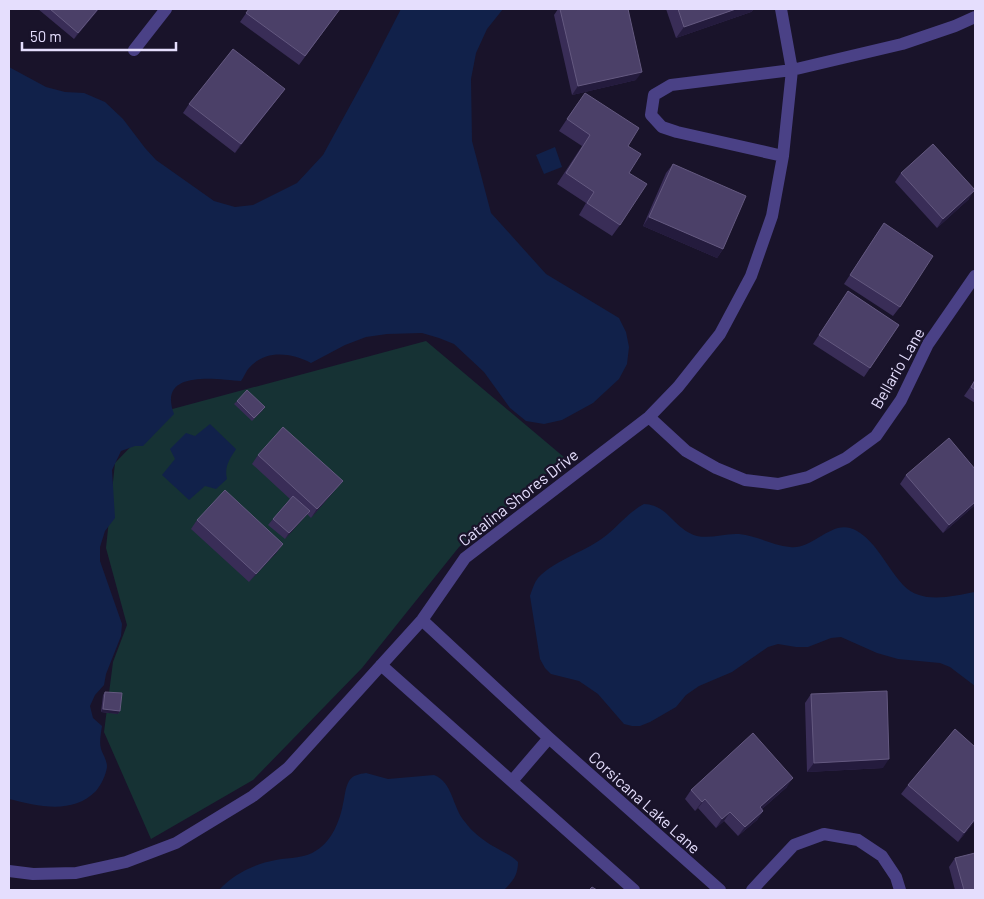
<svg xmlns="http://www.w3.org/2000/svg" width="984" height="899" viewBox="0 0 984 899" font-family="Barlow,sans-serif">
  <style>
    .green { fill: #163234 }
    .water { fill: #11214a }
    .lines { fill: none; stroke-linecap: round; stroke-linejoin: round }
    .minor { stroke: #4a4186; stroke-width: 12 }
    .wall { fill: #392d57 }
    .shaded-wall { fill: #241b3d }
    .building { fill: #4b4068; stroke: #645980 }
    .labels { text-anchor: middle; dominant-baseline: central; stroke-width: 4.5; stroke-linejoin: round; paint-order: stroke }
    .street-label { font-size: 16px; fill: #e5defd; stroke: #19132a }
  </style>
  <rect width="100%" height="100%" fill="#19132a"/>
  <path class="green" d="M426 341 565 458 459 547 362 668 253 780 151 839 104 732 113 662 127 625 106 548 115 463 165 411Z"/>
  <path class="water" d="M401 9H503L487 29 476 53 471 79 472 141 491 213 546 274 619 318 626 332 629 347 627 364 619 379 593 403 562 420 544 424 526 421 510 408 484 372 454 344 439 338 422 333 387 334 366 337 345 345 311 363C291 353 266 349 249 368 246 371 244 377 241 381 216 379 157 369 174 414L143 446H135L121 451 112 470 115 518 105 531 100 547V561L122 624 121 636 106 674 104 685 95 695 90 706 93 718 102 726C101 733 99 742 101 749 103 755 107 760 107 767 106 775 101 785 96 791 72 815 38 806 9 799V67L46 87 65 92 84 93 105 102 123 119 145 148 156 160 214 201 235 207 253 205 297 183 323 155 368 73Z
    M555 147 562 167 544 174 536 155Z
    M210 424 236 449C230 459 224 466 227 479L216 489 205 486 189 500 162 475 175 459 170 449 186 433 195 436Z
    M644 504C669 505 673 529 697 536 711 539 725 533 739 534 757 536 772 545 790 547 811 550 830 522 850 528 860 531 867 538 874 546 884 558 892 573 903 585 922 605 952 596 975 592V686L950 667 940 663 898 659 877 653 841 637 831 638 808 647H796L778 644 768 647 732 672 699 686 686 695 676 707 650 722 640 726H632L624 724 598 694 579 681 551 674 545 668 540 659 530 596C532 590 534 583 538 578 556 559 588 551 608 534 620 524 629 512 644 504Z
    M366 773 388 779 434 775C453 782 452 807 465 822 472 832 482 839 491 845 501 851 510 854 518 862 518 875 513 881 504 890H219C234 874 254 864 276 860 291 857 304 859 317 850 332 841 340 820 343 804 345 796 345 788 349 781 353 775 359 774 366 773Z"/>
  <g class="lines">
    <path class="minor" d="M134 50 166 9
      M783 156 677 132 662 127 651 115 654 95 671 85 792 70 902 44 955 26 975 17
      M649 417 686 451 716 468 745 480 778 484 808 477 846 458 876 436 901 400 928 344 975 276
      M422 620 549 738 720 890
      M381 665 634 890
      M512 781 549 738
      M9 871 33 874 76 873 126 862 176 843 253 796 288 768 422 620 465 558 649 417 678 387 720 334 751 276 772 216 783 156 792 70 781 9
      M752 890 794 845 824 834 858 840 882 856 896 877 900 890"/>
  </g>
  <path class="wall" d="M38 9H99L74 39Z
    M249 9H340L299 65 240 22Z
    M558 9H628L636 80 572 95 554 15Z
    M666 9H754L751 12 676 38Z
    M285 89 235 153 183 113 189 104Z
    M577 104 628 146 629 173 620 225 612 236 579 215 586 203 557 184 582 146 559 131Z
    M673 164 723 249 717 258 643 226 666 173Z
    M901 173 969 199 937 228 895 182Z
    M878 232 900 307 893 316 844 284Z
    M848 291 899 325 864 377 813 344Z
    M975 380V403L964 396Z
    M237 401 263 410 252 421 234 404Z
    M258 455 343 481 336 489 311 518 307 514 285 539 268 525 273 519 290 499 252 464Z
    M975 469V505L943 533 900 484 906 475Z
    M197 520 283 544 277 552 249 582 191 529Z
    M105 692 120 711 118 714 101 712 103 695Z
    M811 694 883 768 807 772 805 703Z
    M975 747V821L958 842 901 794 908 785Z
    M787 787 762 809 763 811 757 820 738 836 724 821 716 828 698 808 695 811 685 799 691 790Z
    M955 858 975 890H955L949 867Z"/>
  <path class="shaded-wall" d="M98 9H99L74 39 78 33Z
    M736 9H754L751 12 676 38 684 27Z
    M642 72 636 80 572 95 578 86Z
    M285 89 278 98 235 153 241 144Z
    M975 190 969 199 937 228 943 219Z
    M649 217 723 249 717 258 643 226Z
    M343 481 336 489 311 518 317 509Z
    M975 502V505L943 533 949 525Z
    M310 511 305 517 285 539 289 533Z
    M283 544 277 552 249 582 256 574Z
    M103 709 120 711 118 714 101 712Z
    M889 759 883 768 807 772 814 763Z
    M793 778 787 787 754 816 760 807Z
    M705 799 698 808 695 811 702 802Z
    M763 811 757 820 738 836 745 827Z
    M730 812 724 821 716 828 722 819Z
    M975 819V821L958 842 964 833Z"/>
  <path class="building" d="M50 9H98L78 33Z
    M249 9H340L305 56 246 13Z
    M560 9H628L642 72 578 86Z
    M678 9H736L684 27Z
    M233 49 285 89 241 144 189 104Z
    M585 93 639 128 628 146 641 154 629 173 647 184 620 225 587 203 594 192 566 173 590 135 567 119Z
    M933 144 975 190 943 219 901 173Z
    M673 164 746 196 723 249 649 217Z
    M884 223 933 256 900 307 850 275Z
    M848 291 899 325 870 368 819 335Z
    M975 380V390L971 387Z
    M247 390 265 407 254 418 237 401Z
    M283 427 343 481 317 509 258 455Z
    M949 438 975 469V502L949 525 906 475Z
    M225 490 283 544 256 574 197 520Z
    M293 496 310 511 289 533 273 519Z
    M887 691 889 759 814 763 811 694Z
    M105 692 122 693 120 711 103 709Z
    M955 729 975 747V819L964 833 908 785Z
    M753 733 793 778 760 807 763 811 745 827 730 812 722 819 705 799 702 802 691 790Z
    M975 853V890H964L955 858Z
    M592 887 597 890H589Z"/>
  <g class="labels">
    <g class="street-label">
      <text transform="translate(897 368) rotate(-60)">Bellario Lane</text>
      <text transform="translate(518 497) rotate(-38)">Catalina Shores Drive</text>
      <text transform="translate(645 802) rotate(42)">Corsicana Lake Lane</text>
    </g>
  </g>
  <rect width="984" height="899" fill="none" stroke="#e5defd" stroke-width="20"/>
  <path d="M22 42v8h154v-8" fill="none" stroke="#e5defd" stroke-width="2.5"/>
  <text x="30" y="42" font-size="15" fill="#e5defd" stroke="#19132a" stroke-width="4" paint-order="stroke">50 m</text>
</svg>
